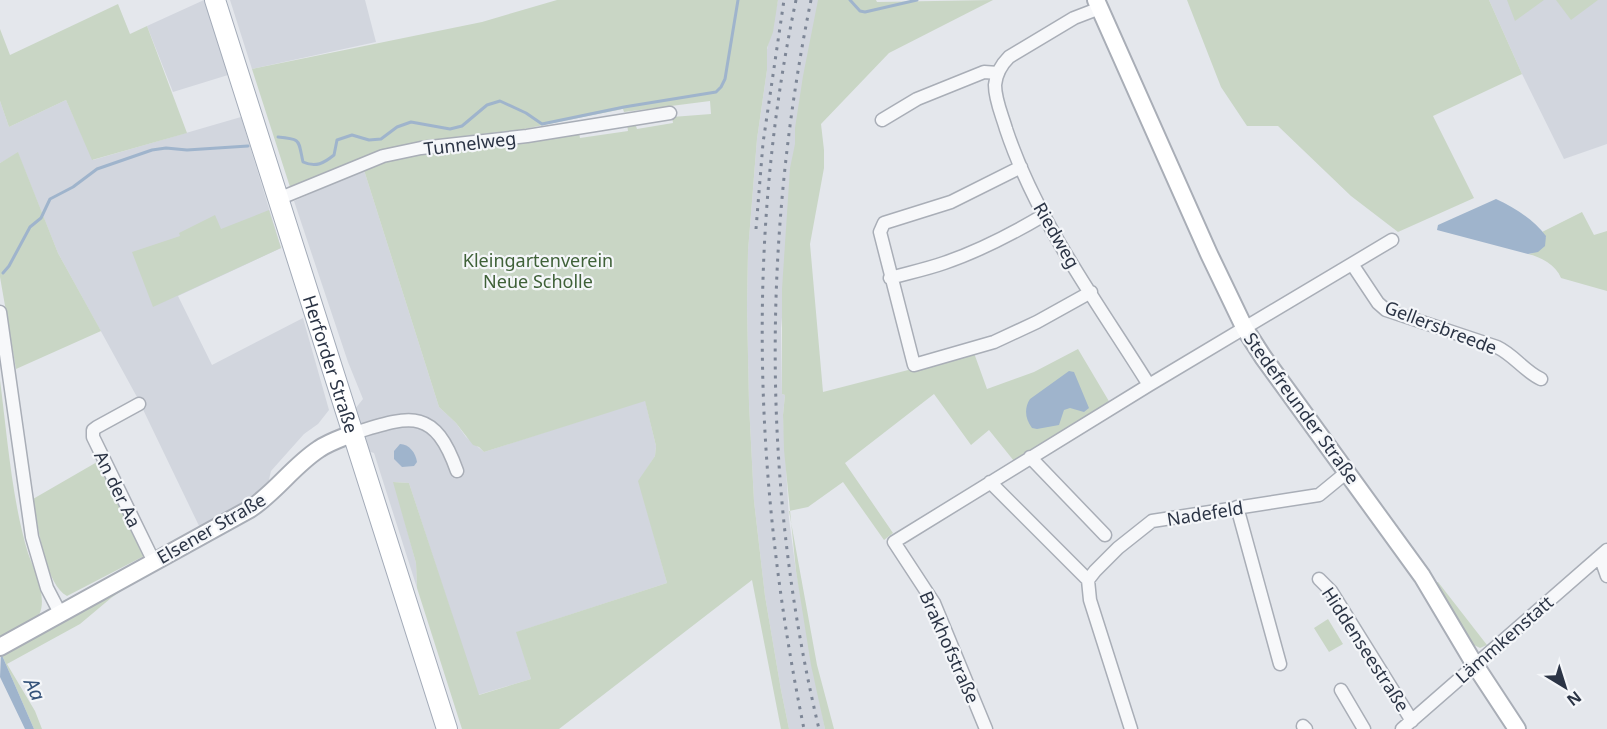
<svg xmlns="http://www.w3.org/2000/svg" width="1607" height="729" viewBox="0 0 1607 729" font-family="'Noto Sans',sans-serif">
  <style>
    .built { fill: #d2d6de }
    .green { fill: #c9d6c5 }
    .water { fill: #9fb4cc }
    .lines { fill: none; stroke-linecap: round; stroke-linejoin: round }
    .stream { stroke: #9fb4cc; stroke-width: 3 }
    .street-casing { stroke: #a9aeb7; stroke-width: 15 }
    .secondary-casing { stroke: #a9aeb7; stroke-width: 20 }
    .primary-casing { stroke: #a3abb8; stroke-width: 22 }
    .street { stroke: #f7f8fa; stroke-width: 12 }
    .secondary { stroke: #fff; stroke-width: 16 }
    .primary { stroke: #fff; stroke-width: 20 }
    .rail { stroke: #7d8696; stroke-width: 3; stroke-dasharray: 3 6; stroke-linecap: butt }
    .labels { text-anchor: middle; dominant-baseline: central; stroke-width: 4.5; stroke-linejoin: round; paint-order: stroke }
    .street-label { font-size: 18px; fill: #2b3445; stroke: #f4f6f9 }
    .park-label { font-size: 18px; fill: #3f6138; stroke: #f4f6f9 }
    .water-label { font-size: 20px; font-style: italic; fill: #34527a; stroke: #f4f6f9 }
  </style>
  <rect width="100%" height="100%" fill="#e4e7ec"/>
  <path class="built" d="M204 0 228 75 173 92 147 26Z
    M230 0H365L376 42 252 69Z
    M778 0H843L783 307 781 328 782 394 785 395 783 415 789 519 796 571 825 729H789L781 690 765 596 754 501 749 404 747 307 748 251 757 139 767 70 766 54Z
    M1489 0H1607V144L1564 159 1522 74Z
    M66 100 93 160 241 117 281 248 178 296 212 365 303 318 329 410 318 424 304 434 271 471 268 484 201 530 137 397 58 253 18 153 0 163V101L9 127Z
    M364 170 439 407 456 423 466 437 484 452 645 400 656 446 655 456 639 481 667 583 517 632 531 679 478 695 409 483 394 482 416 563 417 588 374 453 368 451 355 409 363 399 348 362 294 201Z"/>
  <path class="green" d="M557 0H778L773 32 767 48V70L757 139 748 251 747 307 749 404 754 501 765 596 781 690 789 729H781L752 580 559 729H462L417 588 416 563 393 482 409 483 479 695 531 679 516 632 667 583 638 481 655 456 656 446 645 401 484 452 479 447 473 445 456 423 439 407 364 170 383 162 420 153 579 133 580 138 628 131 627 124 635 123 637 129 673 123 672 117 711 114 710 101 624 112 623 109 519 130 455 137 381 151 290 187 252 69 482 22Z
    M818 0H876L877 2 993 0 889 53 821 124 824 150V168L810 244 823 392 974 353 987 389 1034 372 1078 349 1110 403 1014 461 989 430 971 445 934 394 845 463 893 533 884 540 843 482 808 507 789 511 817 665 834 729H825L811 665 796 571 784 450 783 415 785 395 782 394V289L790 168 795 144V128L803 76Z
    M1187 0H1489L1522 74 1433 116 1474 198 1398 232 1351 196 1278 126H1247L1221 87Z
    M1507 0H1544L1515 21Z
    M1556 0H1598L1571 20Z
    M118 4 130 34 147 26 187 133 92 160 66 100 9 127 0 101V29L10 55Z
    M18 152 58 253 101 331 16 369 0 277V163Z
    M269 210 281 248 153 307 132 252 180 236 179 233 215 215 221 229Z
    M1582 212 1594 235 1607 231V291L1561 278C1556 265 1541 257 1528 254L1533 253 1546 237 1542 232Z
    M0 380C7 434 12 501 28 553 34 570 48 597 39 615 33 627 11 633 0 639Z
    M97 462 144 556 67 596C44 583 38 524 33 499Z
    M134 582 111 598 80 624 7 664 35 711 42 729H34L1 653Z
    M1438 582 1487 645 1480 648 1470 643 1434 584Z
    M1328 619 1343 644 1329 652 1314 628Z"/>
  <path class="water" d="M1496 199C1515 208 1533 219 1546 236L1545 246 1538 252 1528 254 1437 230 1438 225Z
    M1069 371 1074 372 1089 408 1084 412 1070 408 1064 410 1059 425 1037 429 1032 428C1025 419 1024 408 1030 399Z
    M400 444C409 444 416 453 417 462L414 466 402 467 394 459V451Z
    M1 653 34 729H25L0 677Z"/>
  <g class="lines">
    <path class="stream" d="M850 0 860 11 865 12 917 0
      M278 137C302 139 298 140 303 162 316 168 324 163 334 155L337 140 352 135 369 140 381 139 397 127 411 122 450 129 462 126 487 105 500 101 526 113 542 124 624 107 716 92 721 87 725 79 738 0
      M3 273 9 266 30 227 41 218 50 199 73 187 97 169 152 150 166 148 187 150 248 146"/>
    <defs>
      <path id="street" d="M1100 8 1074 18 1009 57C1001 65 996 74 995 85 995 100 1002 115 1006 129 1037 222 1098 303 1149 385
        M882 120 917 99 984 72 998 73
        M1021 167 951 202 884 223 880 232 914 365 994 342 1037 322 1091 292
        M278 199 383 156 421 148 527 136 670 113
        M1352 264 1378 303 1386 310 1497 347C1514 355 1524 371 1541 379
        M890 278C908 273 927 269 944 263 979 251 1012 234 1044 215
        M0 312 32 537 47 588 60 613
        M139 404 97 427 93 430V437L154 562
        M354 433C410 416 434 406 457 471
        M1030 457 1105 535
        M990 482 1088 580
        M1237 507 1280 664
        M1600 556 1607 576
        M1319 579 1331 591 1412 721
        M1341 690 1364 729
        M1303 726 1306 729
        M986 729 934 603 894 542 1149 385 1392 240
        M1131 729 1090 600 1088 580 1095 571 1118 548 1152 521 1319 495 1347 472
        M1402 729 1607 550"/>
      <path id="secondary" d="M1096 0 1209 254 1245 329 1263 357 1422 576 1475 665 1517 729
        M0 647 250 509C276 492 293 466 319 449 329 442 342 438 354 433"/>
      <g id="primary">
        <path id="s1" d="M215 0 447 729"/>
      </g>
    </defs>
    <use href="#street" class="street-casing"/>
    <use href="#secondary" class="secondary-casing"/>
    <use href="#primary" class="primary-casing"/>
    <use href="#street" class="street"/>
    <use href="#secondary" class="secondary"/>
    <use href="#primary" class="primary"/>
    <path class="rail" d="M796 0C745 241 755 489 804 729
      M811 0C762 241 762 490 819 729
      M756 229 763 143 784 0"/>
  </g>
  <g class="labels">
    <g class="street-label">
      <text transform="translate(470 143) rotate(-7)">Tunnelweg</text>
      <text transform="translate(1057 235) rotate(60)">Riedweg</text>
      <text transform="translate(1441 327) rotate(21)">Gellersbreede</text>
      <text stroke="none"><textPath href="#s1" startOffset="382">Herforder Straße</textPath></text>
      <text transform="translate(1302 408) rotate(54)">Stedefreunder Straße</text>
      <text transform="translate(118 489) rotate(64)">An der Aa</text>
      <text transform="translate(1205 513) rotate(-9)">Nadefeld</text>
      <text transform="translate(211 528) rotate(-30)">Elsener Straße</text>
      <text transform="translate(1504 639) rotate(-41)">Lämmkenstatt</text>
      <text transform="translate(950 647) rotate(66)">Brakhofstraße</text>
      <text transform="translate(1366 649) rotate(57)">Hiddenseestraße</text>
    </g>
    <g class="park-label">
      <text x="538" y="260">Kleingartenverein<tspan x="538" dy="21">Neue Scholle</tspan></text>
    </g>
    <g class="water-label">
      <text transform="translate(35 689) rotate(65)">Aa</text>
    </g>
  </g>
  <g transform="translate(1565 687) rotate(142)" stroke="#f4f6f9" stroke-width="4.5" paint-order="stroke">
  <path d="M0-4.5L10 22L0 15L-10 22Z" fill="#2b3445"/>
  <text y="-9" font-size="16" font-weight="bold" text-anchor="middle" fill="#2b3445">N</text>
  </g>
</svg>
